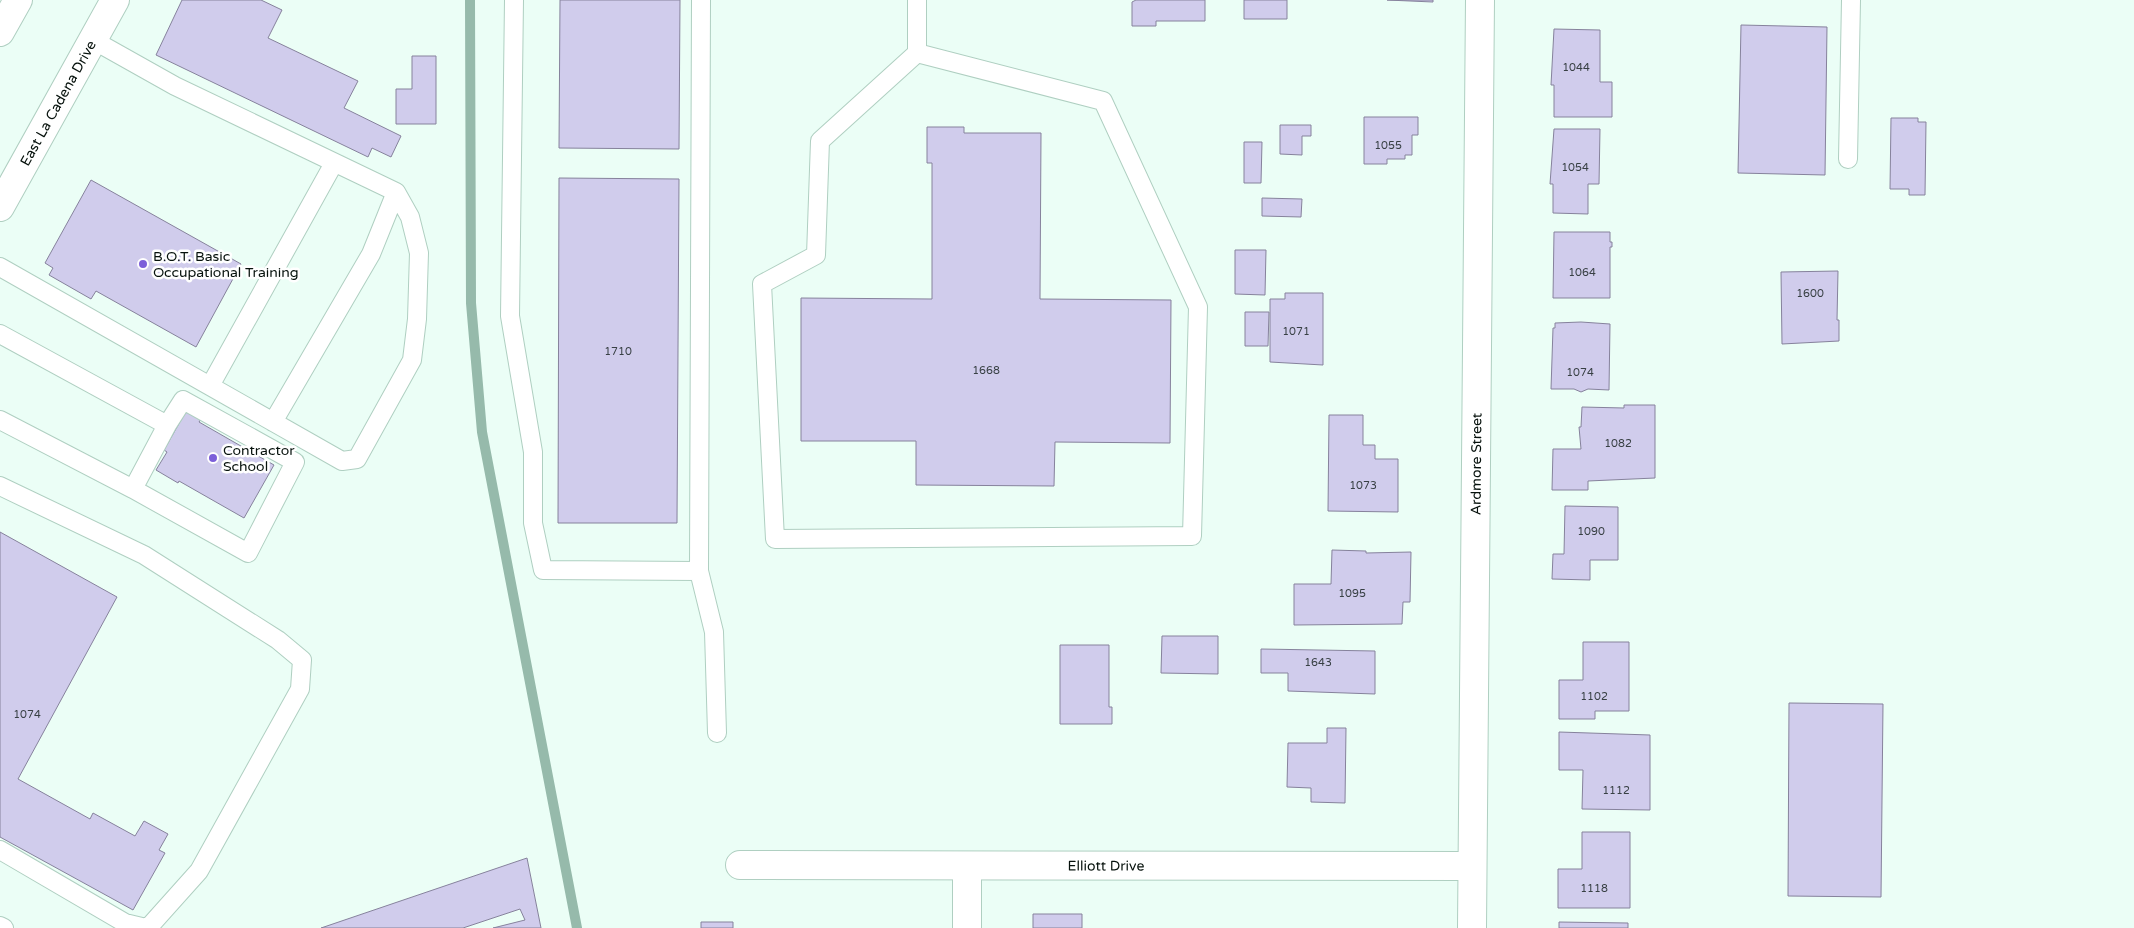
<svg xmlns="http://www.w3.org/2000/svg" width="2134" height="928" viewBox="0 0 2134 928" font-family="'Varela Round',sans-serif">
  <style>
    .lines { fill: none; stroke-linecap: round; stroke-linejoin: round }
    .stream { stroke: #96baab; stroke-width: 10 }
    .building { fill: #d0ccec; stroke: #86829c }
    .service-casing { stroke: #afcfc1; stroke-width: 20 }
    .minor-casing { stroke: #afcfc1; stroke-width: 30 }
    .secondary-casing { stroke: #afcfc1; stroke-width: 30 }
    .motorway-casing { stroke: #afcfc1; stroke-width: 30 }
    .service { stroke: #fff; stroke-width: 18 }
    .minor { stroke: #fff; stroke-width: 28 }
    .secondary { stroke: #fff; stroke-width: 28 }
    .motorway { stroke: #fff; stroke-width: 28 }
    .poi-dot { fill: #7c5fd9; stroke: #fff; stroke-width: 2 }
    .labels { text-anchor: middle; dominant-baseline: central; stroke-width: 5; stroke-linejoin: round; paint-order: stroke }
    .number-label { font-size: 11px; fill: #384044 }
    .street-label { font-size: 14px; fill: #06110c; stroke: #fff }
    .poi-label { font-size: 14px; fill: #06110c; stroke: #fff; text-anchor: start }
  </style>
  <rect width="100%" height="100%" fill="#ebfef6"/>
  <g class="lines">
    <path class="stream" d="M470 0 471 303 482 432 577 928"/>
  </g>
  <path class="building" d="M182 0H261L282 10 268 38 358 81 344 108 401 136 391 157 372 148 368 157 156 55Z
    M560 0H680L679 149 559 148Z
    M1136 0H1205V21H1156V26H1132V2Z
    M1244 0H1287V19H1244Z
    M1387 0H1433V2Z
    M1741 25 1827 27 1825 175 1738 173Z
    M1554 29 1600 30V82H1612V117H1554V85H1551Z
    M412 56H436V124H396V89H412Z
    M1364 117H1418V135H1412V155H1405V159H1387V164H1364Z
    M1891 118H1918V122H1926L1925 195H1909V189H1890Z
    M1280 125H1311V136H1302V155L1280 154Z
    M927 127H964V133H1041L1040 299 1171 300 1170 443 1055 442 1054 486 916 485V441H801V298L932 299V163H927Z
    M1554 129H1600L1599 184H1588V214L1553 213V184H1550Z
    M1244 142H1262L1261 183H1244Z
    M559 178 679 179 677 523H558Z
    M91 180 241 264 196 347 96 291 91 299 49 275 53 268 45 263Z
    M1262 198 1302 199 1301 217 1262 216Z
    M1554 232H1610V242H1612V247H1610V298H1553Z
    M1235 250H1266L1265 295 1235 294Z
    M1838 271 1837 320H1839V341L1782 344 1781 272Z
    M1285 293H1323V365L1270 362V299H1285Z
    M1245 312H1269L1268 346H1245Z
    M1581 322 1610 324 1609 390 1588 389 1581 392 1574 389H1551L1553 328H1555V323Z
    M1624 405H1655V478L1588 481V490H1552L1553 449H1581L1579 427H1581L1582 407 1624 408Z
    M186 411 201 419 199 422 274 465 244 518 179 481 178 483 156 470 167 452 164 450Z
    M1329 415H1363V445H1375V459H1398V512L1328 511Z
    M1565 506 1618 507V560H1590V580L1552 579 1553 554H1564Z
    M0 532 117 597 18 779 90 819 93 813 135 836 144 821 168 834 159 850 165 853 133 910 0 837Z
    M1332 550 1366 551V553L1411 552 1410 602H1403L1402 624 1294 625V584H1331Z
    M1162 636H1218V674L1161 673Z
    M1583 642H1629V711H1595V719H1559V680H1583Z
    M1060 645H1109V707H1112V724H1060Z
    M1261 649 1375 651V694L1288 691V673H1261Z
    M1789 703 1883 704 1881 897 1788 896Z
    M1327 728H1346L1345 803 1311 802V788L1287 787 1288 743H1327Z
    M1559 732 1650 735V810L1582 809 1583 770H1559Z
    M1582 832H1630V908H1558V869H1582Z
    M527 858 541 928H493L525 920 520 909 463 928H321Z
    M1033 914H1082V928H1033Z
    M701 922H733V928H701Z
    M1559 922 1628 923V928H1559Z"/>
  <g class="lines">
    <defs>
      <path id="service" d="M514 0 510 316 533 452V523L543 570 699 571 701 0
        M917 0V53L820 141 816 255 762 284 775 539 1192 536 1198 307 1103 101 917 53
        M1848 159 1851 0
        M0 267 342 461 357 459 412 360 417 319 419 253 410 217 396 192 175 86 93 40
        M0 334 167 425 133 489 0 420
        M210 386 334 163
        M273 422 371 254 396 192
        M0 486 144 555 278 640 302 660 300 689 199 871 148 928
        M133 489 248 553 295 462 183 400 167 425
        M699 571 714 632 717 733
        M0 850 125 923 146 928
        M0 926 4 928"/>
      <g id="minor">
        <path id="s1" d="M740 865 1472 866"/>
        <path d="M967 866V928"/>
        <path id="s2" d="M1472 928 1480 0"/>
      </g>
      <g id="secondary">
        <path id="s3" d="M0 207 115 0"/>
      </g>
      <path id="motorway" d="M0 32 18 0"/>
    </defs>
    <use href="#service" class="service-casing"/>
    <use href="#minor" class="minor-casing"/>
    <use href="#secondary" class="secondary-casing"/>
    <use href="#motorway" class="motorway-casing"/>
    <use href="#service" class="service"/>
    <use href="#minor" class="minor"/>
    <use href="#secondary" class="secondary"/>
    <use href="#motorway" class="motorway"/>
  </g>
  <g class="poi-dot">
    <circle cx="143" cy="264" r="5"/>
    <circle cx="213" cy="458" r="5"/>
  </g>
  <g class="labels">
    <g class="number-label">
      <text x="1576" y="67">1044</text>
      <text x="1388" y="145">1055</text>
      <text x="1575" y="167">1054</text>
      <text x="1582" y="272">1064</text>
      <text x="1810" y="293">1600</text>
      <text x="1296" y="331">1071</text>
      <text x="618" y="351">1710</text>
      <text x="986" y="370">1668</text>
      <text x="1580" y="372">1074</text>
      <text x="1618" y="443">1082</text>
      <text x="1363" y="485">1073</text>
      <text x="1591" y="531">1090</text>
      <text x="1352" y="593">1095</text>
      <text x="1318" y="662">1643</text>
      <text x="1594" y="696">1102</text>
      <text x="27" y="714">1074</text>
      <text x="1616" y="790">1112</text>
      <text x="1594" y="888">1118</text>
    </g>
    <g class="street-label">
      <text stroke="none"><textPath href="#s3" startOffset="119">East La Cadena Drive</textPath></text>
      <text stroke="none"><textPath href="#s2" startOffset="464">Ardmore Street</textPath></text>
      <text stroke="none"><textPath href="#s1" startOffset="366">Elliott Drive</textPath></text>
    </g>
    <g class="poi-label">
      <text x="153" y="256">B.O.T. Basic<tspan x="153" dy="16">Occupational Training</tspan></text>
      <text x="223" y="450">Contractor<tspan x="223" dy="16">School</tspan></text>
    </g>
  </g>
</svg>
